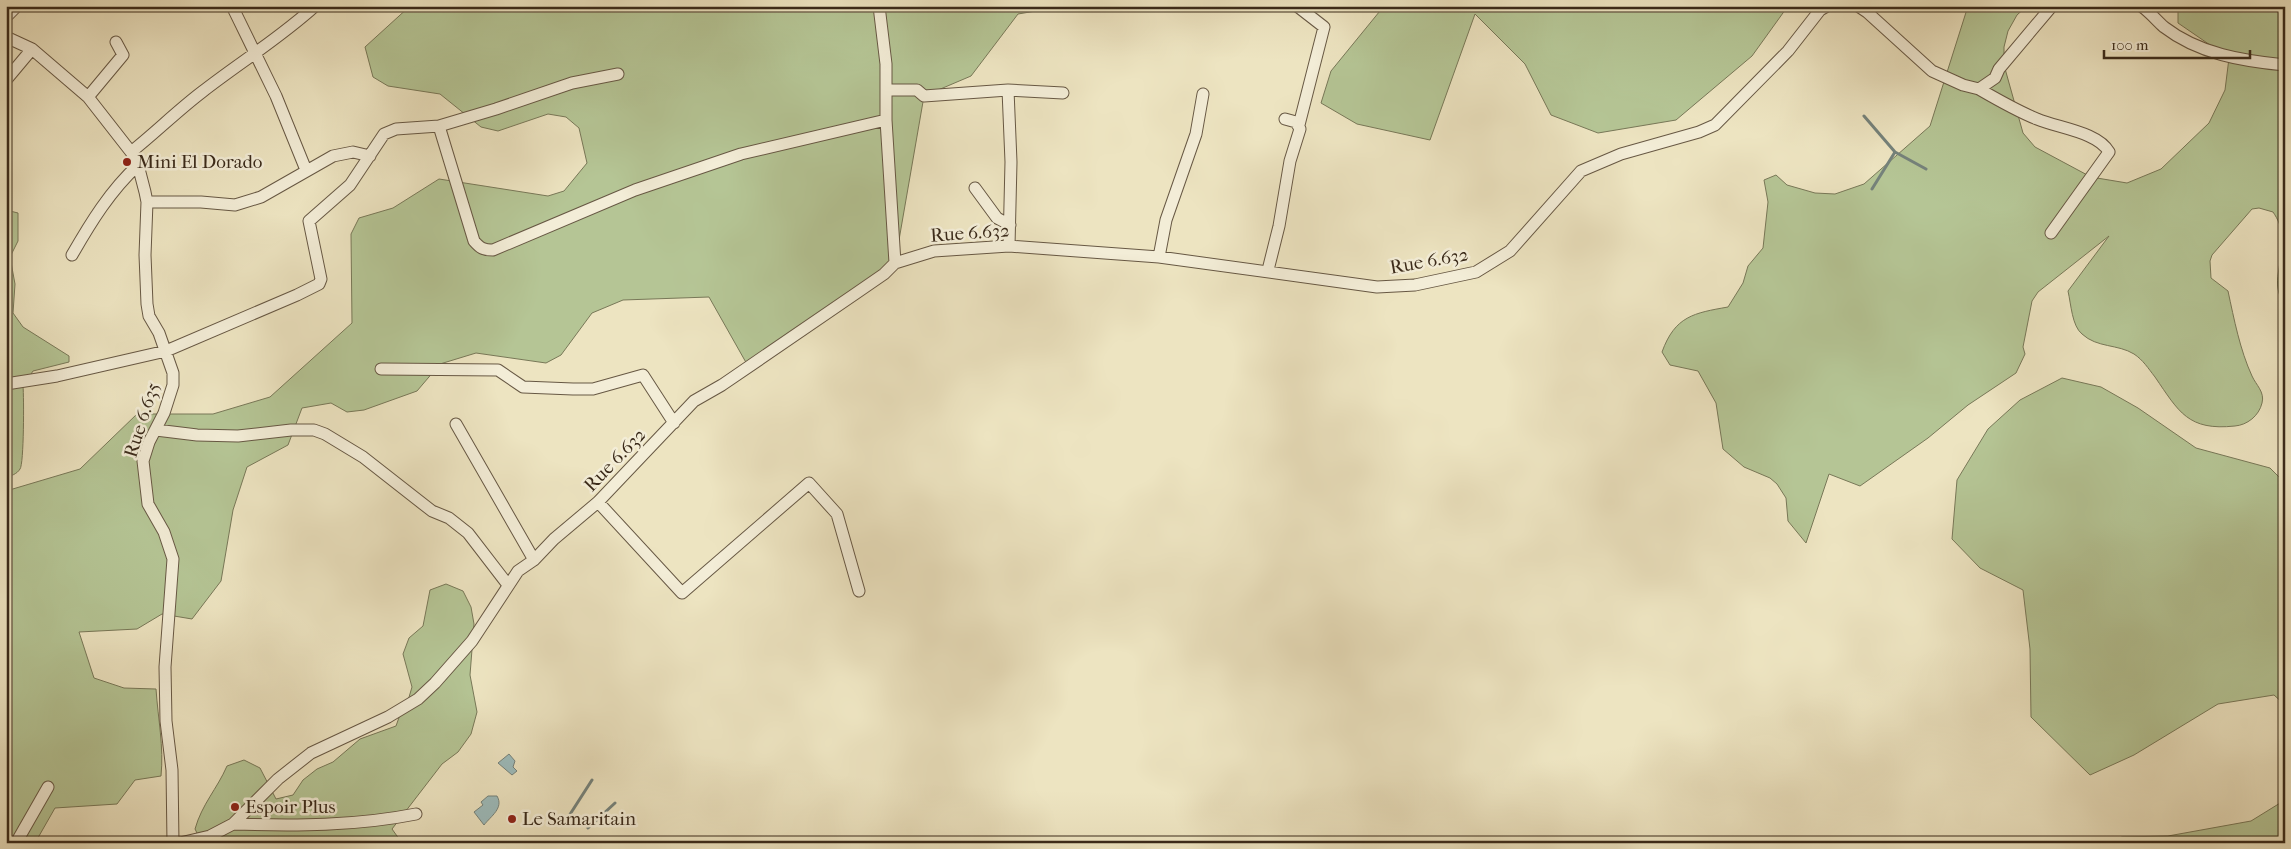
<svg xmlns="http://www.w3.org/2000/svg" width="2291" height="849" viewBox="0 0 2291 849" font-family="'IM FELL French Canon',serif">
  <style>
    .green { fill: #b5c595; stroke: #787858 }
    .water { fill: #9dbcbc; stroke: #75827b }
    .lines { fill: none; stroke-linecap: round; stroke-linejoin: round }
    .stream { stroke: #75827b; stroke-width: 3 }
    .minor-casing { stroke: #675844; stroke-width: 13 }
    .minor { stroke: #f3edd7; stroke-width: 11 }
    .poi-dot { fill: #8f2418; stroke: #f3edd7; stroke-width: 2 }
    .labels { text-anchor: middle; dominant-baseline: central; stroke-width: 5; stroke-linejoin: round; paint-order: stroke }
    .poi-label { font-size: 19px; fill: #3a2a1a; stroke: #f3edd7; text-anchor: start }
    .street-label { font-size: 19px; fill: #3a2a1a; stroke: #f3edd7 }
  </style>
  <rect width="100%" height="100%" fill="#ede4c1"/>
  <filter id="stains"><feTurbulence type="fractalNoise" baseFrequency=".004" numOctaves="4"/><feColorMatrix values="0 0 0 0 .2 0 0 0 0 .09 0 0 0 0 .02 0 0 0 .5 -.17"/></filter>
  <radialGradient id="worn" r=".72"><stop offset=".6" stop-color="#630" stop-opacity="0"/><stop offset="1" stop-color="#630" stop-opacity=".3"/></radialGradient>
  <path class="green" d="M410 6H1065L1018 14 971 76 924 96 895 263 748 366 709 297 623 300 592 313 561 355 546 363 476 353 440 364 417 391 364 410 347 412 331 403 302 408 288 445 247 467 233 510 221 581 192 619 162 614 137 629 79 632 94 678 124 688 156 689C158 719 164 747 161 776L135 780 117 804 55 808 35 843H6V491L80 469 137 414H213L270 397 352 323 351 234 359 218 393 208 439 179 548 196 564 191 587 163 579 128 566 117 548 114 498 131 481 127 440 94 388 86 373 77 365 47Z
    M1384 6H1788L1752 56 1676 120 1598 133 1551 115 1525 64 1475 14 1430 140 1357 124 1321 103 1331 71Z
    M1968 6H2027L2017 15 2008 31 2004 47V65L2023 133 2035 147 2091 177 2127 183 2161 169 2209 123 2225 90 2229 58 2178 23V6H2285V305C2269 285 2284 260 2283 237 2282 229 2278 219 2273 212L2259 208 2252 209 2212 255 2210 261 2211 278 2228 291C2234 319 2240 350 2252 376 2256 385 2265 392 2262 403 2259 416 2247 425 2235 426 2188 431 2179 412 2155 377 2148 368 2143 360 2134 354 2118 344 2097 348 2082 334 2072 326 2071 304 2068 291L2109 236 2038 292 2032 301 2023 347 2025 354 2016 373 1968 405 1928 438 1860 486 1829 474 1806 543 1788 521 1786 498 1777 484 1770 478 1744 467 1723 449 1716 403 1698 371 1670 365 1662 352C1675 316 1694 313 1728 307L1743 283 1748 266 1763 248 1768 202 1764 180 1776 175 1787 185 1815 193 1835 194 1864 184 1930 126Z
    M6 210 18 213V241L10 257 15 284 13 313 23 327 69 356V362L33 371 23 386C24 397 24 464 20 469 17 474 11 476 6 477Z
    M2062 378 2101 387 2138 408 2196 448 2270 468 2285 483V705L2274 695 2218 704 2134 755 2090 775 2031 717 2030 649 2023 590 1980 568 1952 539 1957 480 1988 429 2020 400Z
    M446 584 463 591 471 607 474 624 470 675 477 712 471 734 458 752 442 764 392 829 402 843H202L195 829C202 804 217 789 227 766L244 760 260 768 276 799 293 795 303 780 317 769 333 762 360 739 396 726 402 709 407 704 412 687 403 654 409 638 423 626 430 590Z
    M2285 800V843H2104L2122 837 2168 836 2251 821Z"/>
  <path class="water" d="M509 754 515 761 513 767 517 771 512 775 498 763Z
    M488 796H497C504 808 491 816 484 825L474 812 483 805 481 802Z"/>
  <g class="lines">
    <path class="stream" d="M1864 116 1895 152 1926 169
      M1872 189 1895 152
      M567 819 592 780
      M588 828 615 803"/>
    <defs>
      <path id="minor" d="M232 6 276 96 306 170
        M879 6 886 64V120L895 263
        M1297 6 1324 27 1299 125
        M1858 6 1867 12 1932 71 1963 85 1979 89 1995 78 1999 69 2052 6
        M2141 6C2150 12 2156 20 2164 27 2199 54 2243 61 2285 65
        M6 17 17 6
        M6 37 32 49 88 97 131 152 138 165 145 192 147 202 145 255 147 304 149 316 159 333 173 373V385L164 413 149 442 143 461 148 504 164 532 173 559 165 667 166 721 172 770 173 843
        M6 80 32 49
        M1979 89C1998 100 2017 111 2037 119 2058 128 2098 132 2109 152L2051 233
        M886 90H917L924 96 1008 90 1063 93
        M1008 90 1011 162 1009 246
        M88 97 123 55 116 42
        M439 126 474 241C480 248 483 250 493 250L635 190 741 154 886 120
        M131 152C155 133 177 111 202 92 239 63 280 38 315 6
        M975 188 997 218 1010 225
        M147 202H201L235 205 261 197 333 156 353 152 370 156
        M72 255C91 222 110 191 138 165
        M1159 257 1166 220 1196 134 1203 94
        M1268 270 1279 226 1290 161 1300 129 1296 122 1285 119
        M381 369 498 370 523 387 573 389H593L643 375 674 423
        M6 384 57 376 166 351 297 295 319 284 321 279 309 221 350 185 384 134 396 129 439 126 496 109 572 83 618 74
        M456 424 534 560
        M156 430 197 435 238 436 291 430H314L325 434 363 457 432 511 449 518 468 533 508 585
        M598 502 682 593 809 483 837 514 859 591
        M233 824C295 826 356 826 416 814
        M16 843 48 787
        M180 843 210 836 233 824 278 779 311 753 388 717 418 699 435 683 472 641 518 571 534 560 554 539 598 502 694 401 722 385 855 294 884 274 895 263 934 251 1009 246 1159 257 1377 287 1415 285 1476 272 1510 251 1581 171 1621 154 1699 132 1715 125 1788 51 1820 10 1827 6"/>
    </defs>
    <use href="#minor" class="minor-casing"/>
    <use href="#minor" class="minor"/>
  </g>
  <g class="poi-dot">
    <circle cx="127" cy="162" r="5"/>
    <circle cx="235" cy="807" r="5"/>
    <circle cx="512" cy="819" r="5"/>
  </g>
  <g class="labels">
    <g class="poi-label">
      <text x="137" y="162">Mini El Dorado</text>
      <text x="245" y="807">Espoir Plus</text>
      <text x="522" y="819">Le Samaritain</text>
    </g>
    <g class="street-label">
      <text transform="translate(970 233) rotate(-4)">Rue 6.632</text>
      <text transform="translate(1429 261) rotate(-10)">Rue 6.632</text>
      <text transform="translate(142 420) rotate(-72)">Rue 6.635</text>
      <text transform="translate(615 460) rotate(-46)">Rue 6.632</text>
    </g>
  </g>
  <rect width="2291" height="849" fill="none" stroke="#ede4c1" stroke-width="25"/>
  <rect x="8" y="8" width="2276" height="834" fill="none" stroke="#3a2a1a" stroke-width="2.5"/>
  <rect x="12" y="12" width="2266" height="824" fill="none" stroke="#3a2a1a"/>
  <path d="M2104 50v8h146v-8" fill="none" stroke="#3a2a1a" stroke-width="2.5"/>
  <text x="2111" y="50" font-size="15" fill="#3a2a1a" stroke="#f3edd7" stroke-width="4" paint-order="stroke">100 m</text>
  <rect width="100%" height="100%" filter="url(#stains)"/>
  <rect width="100%" height="100%" fill="url(#worn)"/>
</svg>
